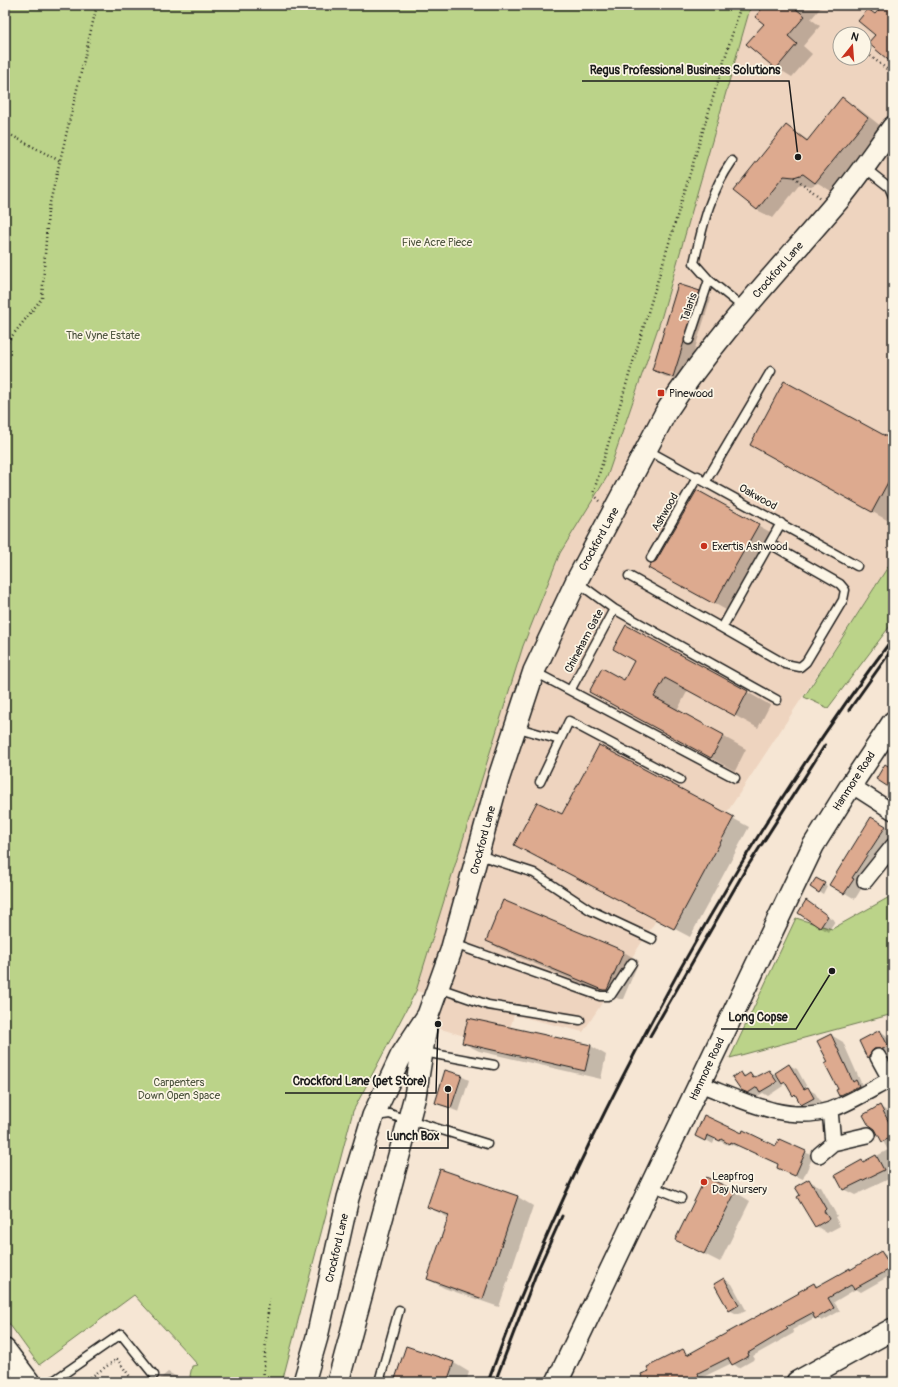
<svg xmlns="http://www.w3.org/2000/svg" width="898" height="1387" viewBox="0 0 898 1387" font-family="Pangolin,sans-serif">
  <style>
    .built { fill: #eed4bf; fill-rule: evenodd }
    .green { fill: #bbd389; stroke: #6c7852 }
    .shadow { fill: #0003 }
    .building { fill: #ddaa8f; stroke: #1c1c1c }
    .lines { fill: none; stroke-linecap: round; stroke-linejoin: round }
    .lane-casing { stroke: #1c1c1c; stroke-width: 11 }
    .street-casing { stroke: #1c1c1c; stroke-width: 18 }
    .secondary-casing { stroke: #1c1c1c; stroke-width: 24 }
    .path { stroke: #1c1c1c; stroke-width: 2.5; stroke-dasharray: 1 3; stroke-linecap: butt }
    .lane { stroke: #fcf5e5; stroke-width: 8 }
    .street { stroke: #fcf5e5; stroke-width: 15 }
    .secondary { stroke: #fcf5e5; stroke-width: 21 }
    .rail { stroke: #1c1c1c; stroke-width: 3 }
    .poi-dot { fill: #c8321e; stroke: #fcf5e5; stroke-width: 1.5 }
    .labels { text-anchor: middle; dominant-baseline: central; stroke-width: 3.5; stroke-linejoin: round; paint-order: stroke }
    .park-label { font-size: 11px; fill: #4c533d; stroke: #fcf5e5 }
    .street-label { font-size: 11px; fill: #1c1c1c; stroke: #fcf5e5 }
    .poi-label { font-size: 11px; fill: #1c1c1c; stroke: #fcf5e5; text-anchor: start }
    .leader { fill: none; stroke: #1c1c1c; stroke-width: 1.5 }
    .callout-dot { fill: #1c1c1c; stroke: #fcf5e5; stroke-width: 1.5 }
    .callout-label { font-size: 12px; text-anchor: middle; font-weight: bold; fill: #1c1c1c; stroke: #fcf5e5; stroke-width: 3.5; stroke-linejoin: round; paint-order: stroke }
  </style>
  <rect width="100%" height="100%" fill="#f6e6d4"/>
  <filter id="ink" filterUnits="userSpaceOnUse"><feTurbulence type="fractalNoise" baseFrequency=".025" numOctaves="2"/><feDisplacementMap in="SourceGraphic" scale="8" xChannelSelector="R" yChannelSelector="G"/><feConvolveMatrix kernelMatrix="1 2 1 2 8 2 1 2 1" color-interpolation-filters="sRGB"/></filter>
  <g filter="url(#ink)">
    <path class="built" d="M751 5H893V559L583 1032 514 1015 504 1048 431 1026 440 997 416 991 523 646 560 553 607 477 661 319ZM840 34H864V58H840Z"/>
    <path class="green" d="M5 5H751L661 319 607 477 560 553 523 646 416 991 353 1111 282 1382H194L190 1376 192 1366 198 1365 134 1295 39 1365 5 1318Z
      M893 559V622L828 708 804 697Z
      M893 895V1014L730 1058 796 918 832 929Z"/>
    <path class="shadow" d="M767 5H823L811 19 820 26 803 46 812 54 792 77 777 68 748 44 765 24Z
      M842 99 858 108 882 127 831 191 818 183 811 186 800 184 773 218 757 210 787 126 809 141Z
      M699 292 711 298 684 383 664 376 653 370Z
      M893 441V510L887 520 766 453Z
      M697 491 770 532 726 610 650 567 656 561Z
      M635 661 747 692 770 705 758 728 688 690 677 711 746 749 735 771 613 705Z
      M599 746 749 827 690 937 516 845 562 816Z
      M882 824 893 831V837L861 885 863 886 855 899 830 884Z
      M816 880 827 886 823 894 812 887Z
      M504 901 624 952 639 961 623 999H619L502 950 487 941Z
      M814 906 835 921 828 932 820 927Z
      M880 1031 887 1036 893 1047V1052L882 1053 875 1061 868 1057 860 1042Z
      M831 1035 843 1042 862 1085 868 1088 851 1102 840 1096 837 1091 840 1090 830 1063Z
      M463 1043 591 1046 606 1055 601 1079 479 1051Z
      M789 1065 797 1069 808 1089 815 1093 821 1102 810 1108 802 1104 788 1087 781 1082 783 1086 768 1096 763 1093 756 1097 741 1090V1073L746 1076 750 1074 756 1077 769 1071 778 1076Z
      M461 1076 469 1080 459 1112 436 1103Z
      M880 1107 891 1113 893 1117V1180L891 1178 855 1195 843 1189 862 1161 865 1162 888 1150 876 1129Z
      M705 1116 742 1135 777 1147 805 1152 813 1156 803 1179 785 1171 779 1164 738 1145 737 1147 728 1143V1145L715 1139 713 1144 704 1139Z
      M441 1170 518 1197 533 1206 499 1307 444 1288 428 1279 449 1218 428 1207Z
      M809 1181 821 1187 837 1216 835 1217 840 1226 827 1233 816 1226 801 1195Z
      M735 1192 750 1201 720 1262 692 1248Z
      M881 1252 887 1256 893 1265V1274L861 1292 856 1289 834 1302 840 1311 822 1321 816 1317 792 1330 794 1333 753 1356 755 1359 739 1368 732 1363 703 1377 705 1379 700 1382H639V1378L683 1350 690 1355 801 1294 814 1284 818 1286 850 1269 851 1270Z
      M724 1279 732 1284 746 1310 737 1314 729 1310Z
      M407 1347 454 1363 469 1372 466 1382H395Z
      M168 1372 184 1381V1382H156Z"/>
    <path class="building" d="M765 5H800L796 9 805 16 788 36 797 44 776 69 746 44 764 24 755 17Z
      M883 5H893V64L868 43 875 35 858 21 868 9 875 14Z
      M842 97 868 118 815 183 803 174 794 177 784 176 757 210 733 191 786 125 807 141Z
      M678 284 700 291 673 377 652 370Z
      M784 381 893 440V473L872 512 750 445Z
      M697 490 759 524 714 604 648 568 651 563 656 561Z
      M626 625 748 691 735 716 665 678 654 697 724 735 711 758 589 692 602 668 624 680 634 661 613 649Z
      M599 745 734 817 674 929 514 845 537 802 562 814Z
      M885 764 893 769V790L876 779Z
      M871 817 886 826 852 878 854 879 844 894 829 885Z
      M816 878 825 883 819 893 810 887Z
      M503 900 624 951 607 990H603L486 941Z
      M806 900 828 916 820 928 798 913Z
      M468 1018 591 1045 585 1071 462 1043Z
      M880 1030 888 1046 883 1049H874L867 1058 859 1041Z
      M831 1034 853 1082 856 1080 859 1086 839 1096 836 1090 838 1089 825 1064 828 1062 817 1041Z
      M789 1064 804 1089 808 1087 814 1098 801 1105 795 1094 793 1096 785 1082 782 1084 775 1073Z
      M445 1070 462 1075 451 1108 435 1103Z
      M769 1070 777 1082 760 1092 757 1087 748 1093 741 1090 732 1077 741 1072 744 1077 750 1073 753 1078Z
      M880 1105 893 1130V1136L882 1142 875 1129 868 1124 863 1115Z
      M704 1115 742 1133 743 1130 776 1146 779 1139 806 1151 795 1176 777 1168 778 1164 730 1142 729 1144 721 1139 720 1141 707 1135 705 1141 695 1136Z
      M876 1155 884 1170 843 1190 835 1175 862 1160 863 1162Z
      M440 1169 518 1196 483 1299 427 1279 449 1215 427 1207Z
      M706 1177 736 1191 704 1254 675 1240Z
      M809 1179 826 1209 824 1211 829 1219 815 1227 797 1197 800 1195 795 1187Z
      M881 1251 892 1268 854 1289 851 1285 828 1298 834 1308 815 1319 812 1313 786 1327 788 1329 748 1353 749 1356 732 1365 728 1358 698 1373 699 1376 688 1382H644L641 1374 649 1371 647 1367 683 1349 687 1355 799 1293 798 1292 814 1283 816 1287 850 1268V1270Z
      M724 1278 739 1305 729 1311 714 1284Z
      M406 1346 454 1362 447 1382H394Z"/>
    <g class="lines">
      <defs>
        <path id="lane" d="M732 161C709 194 703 225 694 263L709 280 744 308
          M865 168 889 187 893 196
          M689 340 709 280
          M647 450 857 566
          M706 481 771 371
          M651 558 698 476
          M629 576 722 628 781 523
          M577 582 614 609 777 700
          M722 628 785 664 800 667 806 662 843 600 845 590 840 584 770 544
          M535 672 735 778
          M571 689 614 609
          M515 727 560 740 569 721 680 780
          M540 782 560 740
          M479 855 534 873 590 910 652 939
          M454 944 600 996H608L611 995 632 963
          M439 988 488 1005 580 1020
          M422 1054 429 1053 494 1065
          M376 1116 390 1114 408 1121 416 1122 487 1144
          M651 1186 681 1198
          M52 1382 121 1334 154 1375
          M379 1382 399 1310"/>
        <path id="street" d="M851 785 893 812
          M865 881 893 846
          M878 1057 890 1079
          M700 1084C740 1099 786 1124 830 1110 852 1102 872 1089 893 1078
          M830 1110 833 1143
          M819 1155 833 1143 868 1135"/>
        <path id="secondary" d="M5 1350 29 1382
          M304 1382 317 1337 348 1198 373 1116 401 1056 428 1015 451 951 498 780 534 671 576 582 666 412C717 334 782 267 842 196 860 174 876 150 893 127
          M338 1382 415 1096 427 1021
          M557 1382 813 846 851 785 893 722
          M797 1382 893 1329"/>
      </defs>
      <use href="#lane" class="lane-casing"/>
      <use href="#street" class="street-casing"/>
      <use href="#secondary" class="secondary-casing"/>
      <path class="path" d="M864 51 893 74
        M5 132 60 161
        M794 177 821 198
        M5 345 42 298 48 211 97 5
        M600 501 593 494 741 5
        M84 1382 117 1359 134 1382
        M263 1382 269 1298"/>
      <use href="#lane" class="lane"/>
      <use href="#street" class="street"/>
      <use href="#secondary" class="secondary"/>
      <path class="rail" d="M849 710 893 648
        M650 1036 744 872 825 745
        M488 1382C529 1268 580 1158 636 1051 711 907 796 767 893 638
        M495 1382 536 1274 562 1216"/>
    </g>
  </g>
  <g class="poi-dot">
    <rect x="657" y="389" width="8" height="8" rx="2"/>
    <circle cx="704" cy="546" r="4"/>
    <circle cx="704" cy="1182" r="4"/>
  </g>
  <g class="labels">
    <g class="park-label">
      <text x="437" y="242">Five Acre Piece</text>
      <text x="103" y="335">The Vyne Estate</text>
      <text x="179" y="1082">Carpenters<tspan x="179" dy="13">Down Open Space</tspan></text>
    </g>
    <g class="street-label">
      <text transform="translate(778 270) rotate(-49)">Crockford Lane</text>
      <text transform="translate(689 307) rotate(-71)">Talaris</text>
      <text transform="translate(758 497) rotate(29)">Oakwood</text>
      <text transform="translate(665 512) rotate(-60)">Ashwood</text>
      <text transform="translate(599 539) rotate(-61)">Crockford Lane</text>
      <text transform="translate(584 641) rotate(-62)">Chineham Gate</text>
      <text transform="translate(854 781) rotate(-57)">Hanmore Road</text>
      <text transform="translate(483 840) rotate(-75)">Crockford Lane</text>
      <text transform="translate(707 1069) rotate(-65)">Hanmore Road</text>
      <text transform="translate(337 1248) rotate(-77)">Crockford Lane</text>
    </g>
    <g class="poi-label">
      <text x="669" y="393">Pinewood</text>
      <text x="712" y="546">Exertis Ashwood</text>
      <text x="712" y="1176">Leapfrog<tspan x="712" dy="13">Day Nursery</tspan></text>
    </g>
  </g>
  <path class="leader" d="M798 157L789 81H582M832 971L796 1029H721M438 1024L436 1093H285M448 1089L448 1148H379"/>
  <g class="callout-dot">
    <circle cx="798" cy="157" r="4"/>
    <circle cx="832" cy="971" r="4"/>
    <circle cx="438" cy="1024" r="4"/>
    <circle cx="448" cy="1089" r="4"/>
  </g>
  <g class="callout-label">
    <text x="685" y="74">Regus Professional Business Solutions</text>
    <text x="758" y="1021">Long Copse</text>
    <text x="360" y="1085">Crockford Lane (pet Store)</text>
    <text x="413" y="1140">Lunch Box</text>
  </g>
  <rect width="898" height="1387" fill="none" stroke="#fcf5e5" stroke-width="20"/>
  <rect x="10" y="10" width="878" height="1367" fill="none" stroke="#1c1c1c" stroke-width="1.5" filter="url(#ink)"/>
  <g transform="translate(852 46) rotate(17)"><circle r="19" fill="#fcf5e5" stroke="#a29e95"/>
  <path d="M0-3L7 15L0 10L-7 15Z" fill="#c8321e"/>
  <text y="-6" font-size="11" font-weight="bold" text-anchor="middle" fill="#1c1c1c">N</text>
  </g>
</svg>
